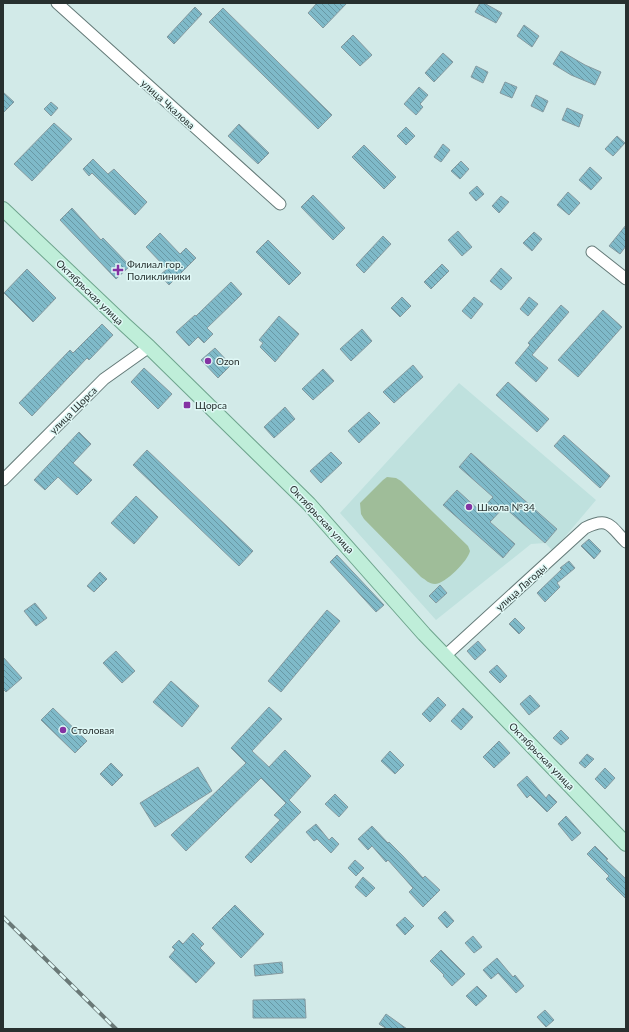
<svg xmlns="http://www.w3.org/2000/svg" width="629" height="1032" viewBox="0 0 629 1032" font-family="Lato,sans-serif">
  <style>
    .built { fill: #bfe1de }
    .park { fill: #9fbd99 }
    .building { fill: url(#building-back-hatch); stroke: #859aa0 }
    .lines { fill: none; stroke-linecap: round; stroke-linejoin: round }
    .minor-casing { stroke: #647a78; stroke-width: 13 }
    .major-casing { stroke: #6ea48d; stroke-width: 16 }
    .minor { stroke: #fff; stroke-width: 11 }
    .major { stroke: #bfeed9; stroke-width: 14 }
    .rail-casing { stroke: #6a7977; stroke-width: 4 }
    .rail { stroke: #e0f8f6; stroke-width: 2.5; stroke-dasharray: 8; stroke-linecap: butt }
    .poi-dot { fill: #8433a3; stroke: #e0f8f6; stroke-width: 1.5 }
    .labels { text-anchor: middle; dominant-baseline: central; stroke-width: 3; stroke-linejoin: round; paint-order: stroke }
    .street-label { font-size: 10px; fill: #27302f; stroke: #e0f8f6 }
    .poi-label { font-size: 10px; fill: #27302f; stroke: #e0f8f6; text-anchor: start }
  </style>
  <defs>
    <pattern id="building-back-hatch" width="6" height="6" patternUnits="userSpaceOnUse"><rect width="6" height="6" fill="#7fbac9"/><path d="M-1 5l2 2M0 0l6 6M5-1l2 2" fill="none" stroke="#6898a4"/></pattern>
  </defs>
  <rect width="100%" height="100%" fill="#d2eae8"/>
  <path class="built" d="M459 383 596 500 553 551 545 543 531 544 436 620 340 513Z"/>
  <path class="park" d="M387 477 396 478 401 481 468 546 470 551C468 561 445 584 435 584 429 584 426 580 421 577L364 519 361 514 360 503 383 480Z"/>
  <path class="building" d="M317 3H347L323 28 308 13Z
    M480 3H484L502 13 496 23 475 12Z
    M195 7 202 14 174 44 167 37Z
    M223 8 332 115 318 129 209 22Z
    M524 25 539 36 532 47 517 36Z
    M353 35 372 55 360 66 341 47Z
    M561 51 585 65 601 72 595 85 571 75 553 64Z
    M443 53 453 62 434 82 425 73Z
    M476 66 488 72 483 83 471 77Z
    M505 82 517 87 512 98 500 93Z
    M419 87 428 95 420 104 423 107 416 115 404 104Z
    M3 92 14 102 3 113Z
    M536 95 548 101 543 112 531 106Z
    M51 102 58 108 51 116 44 109Z
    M567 108 583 115 579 127 562 120Z
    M54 123 72 139 32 181 14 164Z
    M239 124 269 153 258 164 228 136Z
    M406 127 415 136 406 145 397 136Z
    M617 136 625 143 613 156 605 149Z
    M443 144 450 150 441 162 434 157Z
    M364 145 396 177 384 189 352 157Z
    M93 159 108 174 114 169 147 202 135 215 92 173 89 176 83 169Z
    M461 161 469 169 460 179 451 171Z
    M590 167 602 178 591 190 579 180Z
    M477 186 484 194 476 201 469 193Z
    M568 192 580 203 569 215 557 205Z
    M313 195 345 228 333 240 301 207Z
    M501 196 509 202 499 213 492 206Z
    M72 208 101 240 103 238 130 266 116 279 60 220Z
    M626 225V246L620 254 609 246Z
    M458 231 472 247 462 256 448 240Z
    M534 232 542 239 532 251 523 243Z
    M160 233 180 254 186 248 196 258 169 285 160 275 167 269 146 247Z
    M383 236 391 244 364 273 356 265Z
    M268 240 301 273 289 285 256 252Z
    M442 264 449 271 431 289 424 282Z
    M501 268 512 278 501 290 490 281Z
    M27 269 56 298 33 322 4 293Z
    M231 282 242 294 207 328 213 334 204 343 198 337 189 346 176 332 195 315 196 316Z
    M402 297 411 306 400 317 391 308Z
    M474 297 483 304 471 319 462 311Z
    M529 297 538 304 528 316 520 309Z
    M561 305 569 312 532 355 548 368 536 382 515 363 530 345 528 343Z
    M603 310 622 327 578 377 558 360Z
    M279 316 299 334 275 362 260 347 263 343 259 340Z
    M102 324 113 335 89 360 87 358 32 416 19 403 70 350 73 353Z
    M362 329 372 341 351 361 340 349Z
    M215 348 231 365 218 378 201 360Z
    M413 365 423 377 394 403 383 392Z
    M144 368 172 394 158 409 131 382Z
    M323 369 334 381 313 400 302 389Z
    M508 382 549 419 537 432 496 395Z
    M285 407 295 419 274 438 264 427Z
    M369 412 380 423 359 443 348 431Z
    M79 432 91 444 73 463 92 480 77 495 58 477 45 490 34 480Z
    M564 435 610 476 600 488 554 446Z
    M147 450 253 551 239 566 133 465Z
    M331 452 342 463 321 483 310 471Z
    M471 453 557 529 545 543 504 507 490 522 515 544 503 558 443 505 457 490 480 511 493 497 459 467Z
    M136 496 158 517 134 544 111 523Z
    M589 539 601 551 594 559 581 546Z
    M337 555 384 605 376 612 330 562Z
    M569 561 575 568 557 583 560 587 545 602 537 593 562 569 560 568Z
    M100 572 107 579 94 592 87 586Z
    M440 585 447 593 436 603 429 596Z
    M35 603 47 618 36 626 24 611Z
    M327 610 340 621 281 692 268 681Z
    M515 618 525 628 519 634 509 624Z
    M478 641 486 650 475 660 467 651Z
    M116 651 135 671 122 683 103 663Z
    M3 657 22 678 6 692 3 689Z
    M497 665 507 676 500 683 489 672Z
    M171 681 199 706 182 727 153 702Z
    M530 695 540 706 529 715 520 704Z
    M438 697 446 705 430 722 422 714Z
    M269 707 282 719 252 751 269 767 285 750 311 776 289 800 301 812 251 863 245 857 280 820 274 815 286 803 261 778 186 851 171 835 246 763 231 748Z
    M53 708 87 741 75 753 41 720Z
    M463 708 473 717 461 730 451 721Z
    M561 730 569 738 561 745 553 738Z
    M499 741 510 753 494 768 483 757Z
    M390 751 404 765 395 774 381 761Z
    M587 754 594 759 585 768 579 763Z
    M111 763 123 775 112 786 100 774Z
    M198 767 212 791 155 827 140 803Z
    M605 768 615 778 605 789 595 779Z
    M527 776 546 798 549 794 557 802 547 812 530 795 527 798 517 785Z
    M335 794 348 807 339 817 325 804Z
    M566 816 581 833 572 841 558 824Z
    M316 824 329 840 332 837 339 844 331 853 317 839 314 841 306 832Z
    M372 826 388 843 389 842 403 856 423 878 425 876 440 890 423 907 409 892 413 888 388 860 386 862 372 846 368 850 358 839Z
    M595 846 608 859 606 860 626 879V899L606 879 609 876 587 854Z
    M355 860 364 868 356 876 348 868Z
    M363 877 375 888 366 897 355 887Z
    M235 905 264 934 241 958 212 928Z
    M445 911 454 921 447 928 438 918Z
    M405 917 414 926 405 935 396 925Z
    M193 933 204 944 200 948 215 963 196 983 169 957 175 950 172 947 179 940 183 944Z
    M473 936 482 947 474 953 465 943Z
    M441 950 465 974 452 986 443 976 444 975 430 961Z
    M497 958 513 977 515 975 524 986 516 993 498 973 491 979 483 970Z
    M282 962 283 973 255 976 254 965Z
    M477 986 487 996 476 1006 466 996Z
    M305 999 306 1018H253V1000Z
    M545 1010 554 1020 546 1027 537 1017Z
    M386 1014 407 1029H387L379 1024Z"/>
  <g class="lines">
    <defs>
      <path id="minor" d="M57 3 280 204
        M592 252 626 279
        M3 480 104 379 149 347
        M446 655 585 528C609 516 610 526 626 542"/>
      <path id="major" d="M3 209 125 325 149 347 309 504 424 634 626 844"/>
    </defs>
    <use href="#minor" class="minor-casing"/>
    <use href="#major" class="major-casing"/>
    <use href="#minor" class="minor"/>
    <use href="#major" class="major"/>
    <defs>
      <path id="rail" d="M3 917 116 1029"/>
    </defs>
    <use href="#rail" class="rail-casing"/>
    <use href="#rail" class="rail"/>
  </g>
  <g class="poi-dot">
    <path d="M116 264h4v4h4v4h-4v4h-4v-4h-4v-4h4z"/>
    <circle cx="208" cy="361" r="4"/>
    <rect x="183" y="401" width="8" height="8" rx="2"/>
    <circle cx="469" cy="507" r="4"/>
    <circle cx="63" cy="730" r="4"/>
  </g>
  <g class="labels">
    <g class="street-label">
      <text transform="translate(168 104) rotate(42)">улица Чкалова</text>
      <text transform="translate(90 292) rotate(44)">Октябрьская улица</text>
      <text transform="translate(73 410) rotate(-45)">улица Щорса</text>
      <text transform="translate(322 519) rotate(47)">Октябрьская улица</text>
      <text transform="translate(521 587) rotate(-42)">улица Лагоды</text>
      <text transform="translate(542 756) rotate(46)">Октябрьская улица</text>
    </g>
    <g class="poi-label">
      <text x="127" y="264">Филиал гор.<tspan x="127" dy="12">Поликлиники</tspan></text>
      <text x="216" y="361">Ozon</text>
      <text x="195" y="405">Щорса</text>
      <text x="477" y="507">Школа №34</text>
      <text x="71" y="730">Столовая</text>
    </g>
  </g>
  <rect width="629" height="1032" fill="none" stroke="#27302f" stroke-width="8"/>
</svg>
